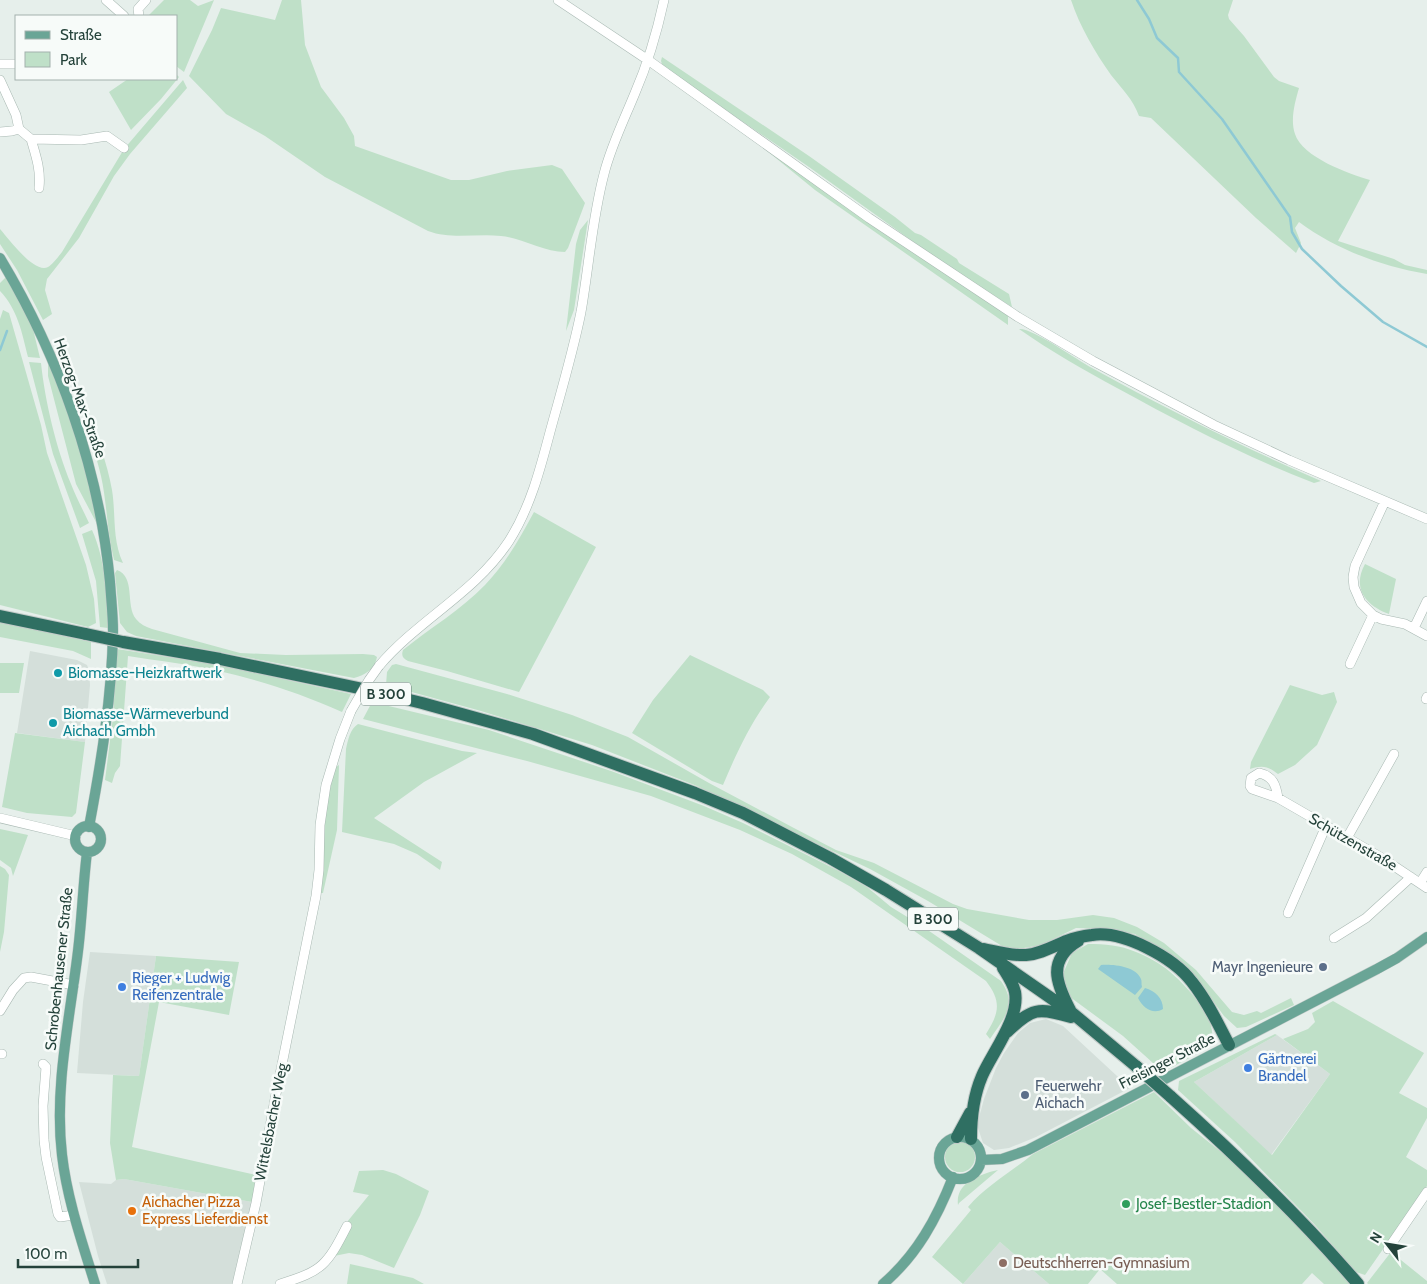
<svg xmlns="http://www.w3.org/2000/svg" width="1427" height="1284" viewBox="0 0 1427 1284" font-family="Cabin,sans-serif">
  <style>
    .built { fill: #d4dfda }
    .green { fill: #bfe0c8 }
    .water { fill: #8ec9d4 }
    .lines { fill: none; stroke-linecap: round; stroke-linejoin: round }
    .stream { stroke: #8ec9d4; stroke-width: 2.5 }
    .minor-casing { stroke: #a8b8b2; stroke-width: 10 }
    .major-casing { stroke: #c2cac8; stroke-width: 11 }
    .highway-casing { stroke: #c2cac8; stroke-width: 14 }
    .minor { stroke: #fff; stroke-width: 9 }
    .major { stroke: #6aa596; stroke-width: 10 }
    .highway { stroke: #2f6f62; stroke-width: 12 }
    .minor-bridge-casing { stroke: #a8b8b2; stroke-width: 10; stroke-linecap: butt }
    .highway-bridge-casing { stroke: #c2cac8; stroke-width: 14; stroke-linecap: butt }
    .minor-bridge { stroke: #fff; stroke-width: 9 }
    .highway-bridge { stroke: #2f6f62; stroke-width: 12 }
    .culture-dot { fill: #0f9aa8; stroke: #f7fbf9; stroke-width: 2 }
    .service-dot { fill: #5c6f8a; stroke: #f7fbf9; stroke-width: 2 }
    .shop-dot { fill: #3f7fe0; stroke: #f7fbf9; stroke-width: 2 }
    .leisure-dot { fill: #2e9e5b; stroke: #f7fbf9; stroke-width: 2 }
    .food-dot { fill: #e8710a; stroke: #f7fbf9; stroke-width: 2 }
    .education-dot { fill: #8d6e63; stroke: #f7fbf9; stroke-width: 2 }
    .labels { text-anchor: middle; dominant-baseline: central; stroke-width: 5; stroke-linejoin: round; paint-order: stroke }
    .shield { fill: #f7fbf9; stroke: #637a73; stroke-width: 1 }
    .shield-label { font-size: 14px; font-weight: bold; fill: #24423a }
    .street-label { font-size: 15px; fill: #24423a; stroke: #f7fbf9 }
    .culture-label { font-size: 15px; fill: #0d838f; stroke: #f7fbf9; text-anchor: start }
    .service-label { font-size: 15px; fill: #4e5e75; stroke: #f7fbf9; text-anchor: end }
    .shop-label { font-size: 15px; fill: #366cbe; stroke: #f7fbf9; text-anchor: start }
    .food-label { font-size: 15px; fill: #c56008; stroke: #f7fbf9; text-anchor: start }
    .leisure-label { font-size: 15px; fill: #27864d; stroke: #f7fbf9; text-anchor: start }
    .education-label { font-size: 15px; fill: #785e54; stroke: #f7fbf9; text-anchor: start }
  </style>
  <rect width="100%" height="100%" fill="#e6efeb"/>
  <path class="built" d="M30 651 77 660 87 665 89 670 90 685 85 742 17 733Z
    M90 952 156 956 139 1076 77 1073 83 1002Z
    M1046 1019 1063 1026 1130 1088 1036 1137 1009 1148 994 1150 983 1143 977 1125 984 1099 996 1068 1004 1053 1018 1033 1030 1023Z
    M1277 1035 1330 1074 1271 1155 1194 1082Z
    M124 1179 252 1202 232 1284H107L98 1256 79 1182 111 1184 116 1180Z
    M1000 1242 1049 1284H963Z"/>
  <path class="green" d="M164 0H190L198 6 214 0 184 72 176 66V16H148Z
    M282 0H301L305 45 321 87 344 118 354 136 355 146 451 180H469L507 171 552 165 562 169 585 203 568 248 565 252C544 252 522 238 501 236 477 233 452 240 428 231L325 177 265 136 226 114 189 76 212 30 221 8 275 20Z
    M1071 0H1233L1228 15 1229 19 1244 36 1274 77 1279 81 1299 88C1295 102 1290 120 1295 134 1302 157 1349 174 1370 180L1338 241 1394 259 1405 265 1427 270V274C1381 266 1337 250 1299 222L1295 228 1301 243 1296 253 1256 218 1151 118 1139 116C1133 99 1122 89 1111 75 1095 52 1080 27 1071 0Z
    M662 57 809 156 895 217 915 233 921 235 957 259 959 263 1009 294 1012 307 947 266 809 167 663 67 661 61Z
    M176 74 179 77 161 99 131 130 109 92 128 79H176Z
    M183 80 187 88 130 154 114 176 79 238 47 279 45 290 52 314 43 320 17 270 0 244V229C9 239 34 274 48 267 53 264 58 257 62 252L124 149Z
    M766 150 785 161 821 188 1008 315V325L815 190Z
    M588 220 574 310 566 331 576 244 580 230Z
    M6 277 33 329 40 358 28 357C22 333 18 310 0 291V283Z
    M3 310 9 313 41 425 47 453 86 565 94 599 96 623 88 627 0 605V319Z
    M1019 329C1033 328 1077 360 1092 368 1166 409 1243 447 1321 481L1314 483C1246 457 1181 423 1117 388 1084 370 1050 351 1019 329Z
    M48 361 78 437 95 511 96 522 76 484 48 376Z
    M29 362 41 363C45 401 56 448 71 484 76 497 83 510 89 523L80 528 53 454Z
    M86 409C97 436 107 462 112 490 116 515 112 539 123 563L114 560C107 532 107 503 101 476 96 454 88 433 82 413Z
    M534 512 596 547 519 692 447 671 408 661C403 658 401 656 403 650 430 628 461 610 485 585 506 563 520 538 534 512Z
    M92 530C106 561 106 594 108 628L100 627 96 581 82 534Z
    M1365 564 1396 579 1389 614C1365 605 1352 588 1365 564Z
    M117 570C136 577 125 605 136 619 140 624 146 627 152 629L240 653 286 655 363 654 374 655 377 657C375 669 365 675 354 678L136 636 127 632 120 623 115 573Z
    M0 622 91 642V659L73 651 0 637Z
    M117 649 219 665 351 694 342 712C302 694 262 681 219 671 189 664 158 661 128 656L120 766 115 773 112 783 105 780 113 717Z
    M690 655 763 690 770 697C750 724 736 754 723 785L712 781 632 733 653 700Z
    M0 663H24L19 693H0Z
    M396 664 507 694 572 715 628 737 709 783 792 827 836 850 874 863 953 904 967 909 1029 920H1057L1093 915 1114 918 1137 927 1164 943 1196 970 1232 1012 1244 1015 1257 1011 1261 1013 1291 998 1294 1005 1246 1027 1237 1028 1224 1016 1199 982 1178 962 1135 934 1107 929 1076 928 1041 945 1018 949 1002 946 928 901 870 869 697 786 592 745 481 711 386 685 387 672 392 665Z
    M1290 685 1322 695 1334 692 1337 702 1317 745 1295 765 1278 774C1268 766 1262 765 1250 769L1251 762Z
    M372 702 489 730 614 772 704 806 743 823 837 870 867 887 891 907 922 926 1001 981C1018 1005 1004 1018 990 1039L986 1034C999 1013 1002 1002 986 981L851 887 792 854 740 830 651 796 527 761 363 719Z
    M358 724 462 751 477 753 424 782 374 818 442 862 440 870 417 854 394 844 342 832 346 749C348 740 350 729 358 724Z
    M15 733 85 742 76 813 72 817 27 813 2 807Z
    M339 765 337 830 323 893H319L323 827 334 768Z
    M0 829 28 835 13 876 11 868 0 860Z
    M0 866 5 869 9 875 4 932 0 952Z
    M1088 944C1105 944 1120 945 1136 952 1147 956 1161 964 1169 971 1186 985 1228 1028 1206 1049L1163 1072 1123 1036 1070 997 1062 976 1072 953Z
    M156 956 239 962 229 1015 159 1002 132 1147 256 1175 252 1202 124 1179 116 1180 110 1143 113 1075 139 1076Z
    M1333 1001 1424 1053 1399 1093 1427 1108V1118L1406 1157 1427 1170V1186L1365 1275 1356 1272 1315 1225 1235 1142 1178 1090 1179 1081 1275 1034 1277 1035 1194 1082 1272 1155 1330 1074 1283 1039 1308 1029 1315 1022 1312 1013Z
    M1154 1092 1191 1128 1225 1155 1271 1198 1343 1274 1349 1284H1324L1312 1273 1302 1284H1117L1100 1269 1088 1284H1049L1000 1242 963 1284 932 1257 971 1210 968 1207C987 1185 1011 1172 1033 1154Z
    M945 1157a15 15 0 1 1 30 0a15 15 0 1 1-30 0Z
    M383 1170 396 1174 429 1191 420 1215 394 1268 362 1255 349 1253 334 1256 347 1222 369 1195 353 1192 359 1171Z
    M998 1170 959 1203 958 1205C955 1182 981 1174 998 1170Z
    M1391 1252 1427 1281V1284H1368L1367 1283Z
    M350 1264 413 1278 424 1284H347Z"/>
  <path class="water" d="M1101 965C1112 964 1136 966 1141 979 1142 981 1141 984 1142 987L1135 995 1098 969Z
    M1145 988C1155 991 1163 998 1163 1009 1153 1015 1143 1008 1138 998Z"/>
  <g class="lines">
    <path class="stream" d="M1137 0 1149 19 1157 38 1178 58 1179 72 1222 119 1290 217 1292 232 1302 249 1341 286 1383 322 1427 347
      M0 350 7 331"/>
    <defs>
      <path id="minor" d="M106 0 124 16
        M558 0 648 60 869 218 1018 317 1093 361 1214 425 1289 460 1427 519
        M139 16 138 9 146 0
        M0 64H16
        M0 80 16 115 19 129 31 139 81 140 107 136 124 148
        M0 132 12 131 19 129
        M31 139C36 156 41 170 39 188
        M1385 501 1355 566 1353 577 1354 587 1361 603 1373 615 1381 619 1405 624 1427 636
        M1414 628 1427 601
        M1350 664 1373 615
        M379 666C419 619 475 593 509 541 530 508 540 470 550 432 561 392 573 352 581 312 589 266 592 219 604 174 611 146 624 120 635 93 648 63 657 32 664 0
        M1426 699 1427 697
        M1278 798C1276 785 1273 776 1259 773L1251 778 1250 786 1252 789 1278 798 1382 858 1427 888
        M0 818 76 836
        M1347 838 1394 754
        M1420 883 1427 872
        M1288 913 1326 826
        M1334 938 1366 918 1411 877
        M0 1011 13 990 24 978 31 977 74 985
        M0 1054H2
        M43 1064 46 1067 43 1106 44 1140 46 1157 58 1214 60 1217 74 1215
        M1388 1249 1427 1192
        M237 1284 256 1203 275 1099 316 896 319 870 320 825 326 785 340 739 351 711
        M280 1284C323 1271 327 1265 347 1226"/>
      <path id="major" d="M0 258C59 356 99 468 110 582 111 598 113 615 113 631 112 697 101 763 89 827
        M75 839a13 13 0 1 1 26 0a13 13 0 1 1-26 0Z
        M87 852C83 885 82 918 78 951 70 1018 54 1087 62 1155 67 1199 82 1242 95 1284
        M939 1158a21 21 0 1 1 42 0a21 21 0 1 1-42 0Z
        M981 1160 1002 1159 1028 1150 1377 969 1397 958 1427 937
        M883 1284C917 1255 937 1218 953 1177"/>
      <path id="highway" d="M0 616 86 634
        M123 642 220 659 368 690 422 703 533 734 695 793 743 813 830 858 886 890 979 948 1071 1012 1137 1067
        M984 949C998 952 1012 956 1026 955 1040 954 1052 947 1066 941 1074 938 1083 936 1092 935 1123 930 1174 958 1192 982 1208 1002 1218 1024 1229 1045
        M1070 1010C1056 983 1047 960 1078 941
        M1007 1032C1032 1008 1038 1007 1071 1017
        M1170 1096C1236 1155 1300 1216 1358 1284
        M957 1137 970 1113
        M971 1139C971 1117 973 1097 982 1076 992 1053 1020 1018 1015 992 1013 983 1008 976 1003 968"/>
    </defs>
    <use href="#minor" class="minor-casing"/>
    <use href="#major" class="major-casing"/>
    <use href="#highway" class="highway-casing"/>
    <use href="#minor" class="minor"/>
    <use href="#major" class="major"/>
    <use href="#highway" class="highway"/>
    <defs>
      <path id="minor-bridge" d="M351 711 369 680 379 666"/>
      <path id="highway-bridge" d="M86 634 123 642
        M1137 1067 1170 1096"/>
    </defs>
    <use href="#minor-bridge" class="minor-bridge-casing"/>
    <use href="#highway-bridge" class="highway-bridge-casing"/>
    <use href="#minor-bridge" class="minor-bridge"/>
    <use href="#highway-bridge" class="highway-bridge"/>
  </g>
  <g class="culture-dot">
    <circle cx="58" cy="673" r="5"/>
    <circle cx="53" cy="723" r="5"/>
  </g>
  <g class="service-dot">
    <circle cx="1323" cy="967" r="5"/>
    <circle cx="1025" cy="1095" r="5"/>
  </g>
  <g class="shop-dot">
    <circle cx="122" cy="987" r="5"/>
    <circle cx="1248" cy="1068" r="5"/>
  </g>
  <circle class="leisure-dot" cx="1126" cy="1204" r="5"/>
  <circle class="food-dot" cx="132" cy="1211" r="5"/>
  <circle class="education-dot" cx="1003" cy="1263" r="5"/>
  <g class="labels">
    <g class="shield">
      <rect x="361" y="682.5" width="50" height="23" rx="4"/>
      <rect x="908" y="907.5" width="50" height="23" rx="4"/>
    </g>
    <g class="shield-label">
      <text x="386" y="694">B 300</text>
      <text x="933" y="919">B 300</text>
    </g>
    <g class="street-label">
      <text transform="translate(80 398) rotate(70)">Herzog-Max-Straße</text>
      <text transform="translate(1353 842) rotate(30)">Schützenstraße</text>
      <text transform="translate(59 969) rotate(-84)">Schrobenhausener Straße</text>
      <text transform="translate(1167 1061) rotate(-27)">Freisinger Straße</text>
      <text transform="translate(271 1122) rotate(-79)">Wittelsbacher Weg</text>
    </g>
    <g class="culture-label">
      <text x="68" y="673">Biomasse-Heizkraftwerk</text>
      <text x="63" y="714">Biomasse-Wärmeverbund<tspan x="63" dy="17">Aichach Gmbh</tspan></text>
    </g>
    <g class="service-label">
      <text x="1313" y="967">Mayr Ingenieure</text>
      <text x="1035" y="1086" text-anchor="start">Feuerwehr<tspan x="1035" dy="17">Aichach</tspan></text>
    </g>
    <g class="shop-label">
      <text x="132" y="978">Rieger + Ludwig<tspan x="132" dy="17">Reifenzentrale</tspan></text>
      <text x="1258" y="1059">Gärtnerei<tspan x="1258" dy="17">Brandel</tspan></text>
    </g>
    <g class="food-label">
      <text x="142" y="1202">Aichacher Pizza<tspan x="142" dy="17">Express Lieferdienst</tspan></text>
    </g>
    <g class="leisure-label">
      <text x="1136" y="1204">Josef-Bestler-Stadion</text>
    </g>
    <g class="education-label">
      <text x="1013" y="1263">Deutschherren-Gymnasium</text>
    </g>
  </g>
  <rect x="15" y="15" width="162" height="65" fill="#f7fbf9" stroke="#a3b1ad"/>
  <rect x="25" y="31" width="25" height="8" fill="#6aa596" stroke="#a3b1ad"/>
  <text x="60" y="40" font-size="15" fill="#24423a">Straße</text>
  <rect x="25" y="52" width="25" height="15" fill="#bfe0c8" stroke="#a3b1ad"/>
  <text x="60" y="65" font-size="15" fill="#24423a">Park</text>
  <g transform="translate(1387 1244) rotate(301)" stroke="#f7fbf9" stroke-width="4" paint-order="stroke">
  <path d="M0-4L9 19L0 12L-9 19Z" fill="#24423a"/>
  <text y="-8" font-size="14" font-weight="bold" text-anchor="middle" fill="#24423a">N</text>
  </g>
  <path d="M18 1259v8h120v-8" fill="none" stroke="#24423a" stroke-width="2.5"/>
  <text x="25" y="1259" font-size="15" fill="#24423a" stroke="#f7fbf9" stroke-width="4" paint-order="stroke">100 m</text>
</svg>
